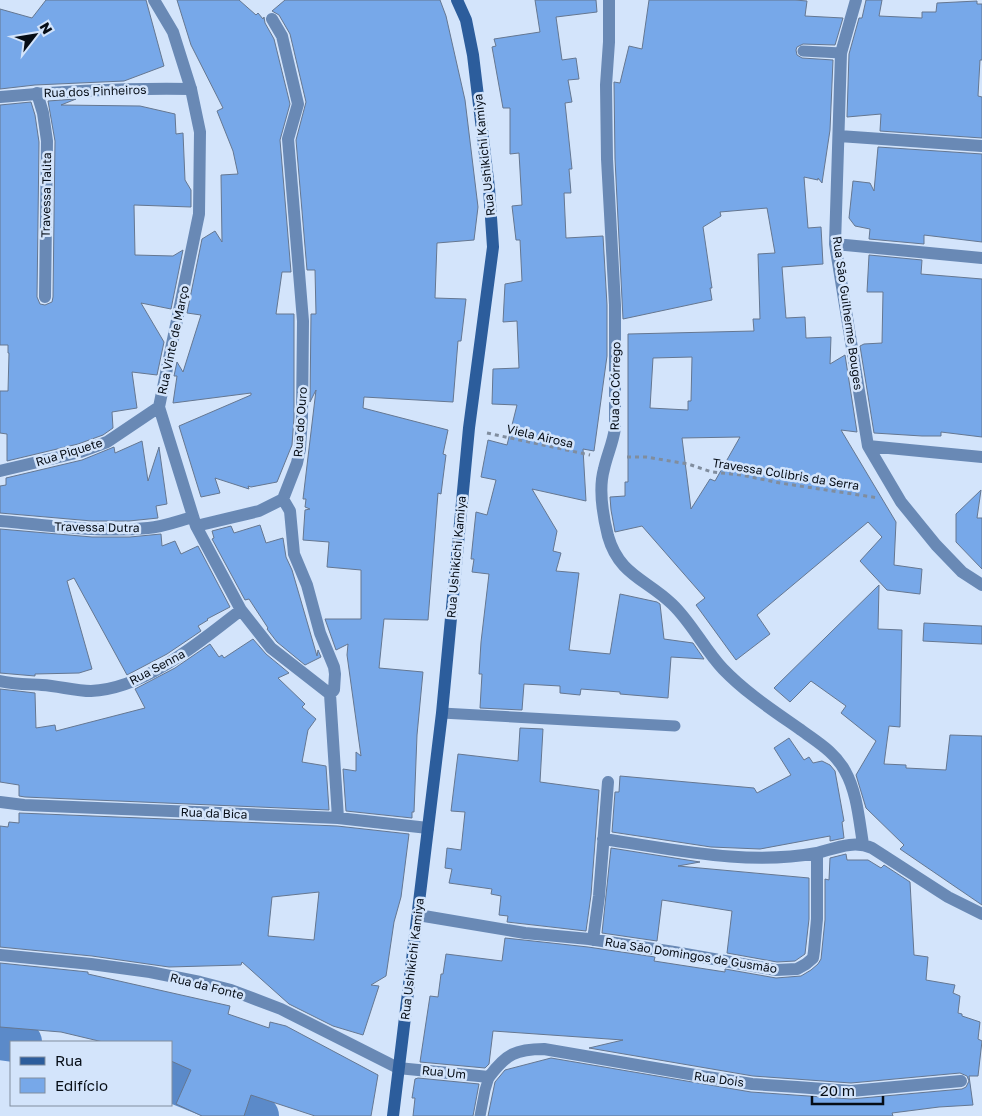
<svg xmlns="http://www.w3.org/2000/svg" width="982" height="1116" viewBox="0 0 982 1116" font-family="'Golos Text',sans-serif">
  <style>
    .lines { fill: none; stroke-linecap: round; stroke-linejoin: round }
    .river { stroke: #5b8ac9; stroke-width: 42 }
    .building { fill: #77a8e9; stroke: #657791; fill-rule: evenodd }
    .path { stroke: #808d9e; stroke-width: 3; stroke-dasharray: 4 4; stroke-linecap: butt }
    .service { stroke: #6989b5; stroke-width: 11 }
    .minor { stroke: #6989b5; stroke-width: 12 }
    .tertiary { stroke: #6989b5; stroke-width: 12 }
    .secondary { stroke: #2c5d9c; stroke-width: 12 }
    .labels { text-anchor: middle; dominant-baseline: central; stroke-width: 5; stroke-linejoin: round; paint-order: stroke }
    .street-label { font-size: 12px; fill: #060d16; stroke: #d3e4fb }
  </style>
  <rect width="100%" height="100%" fill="#d3e4fb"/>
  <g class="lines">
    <path class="river" d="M0 1039 21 1042
      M171 1081 258 1116"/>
  </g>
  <path class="building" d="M46 0H146L164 66 124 81 35 85 0 89V9L32 18Z
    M177 0H239L256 15 258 13 263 19 264 17 265 23 274 39 290 104 280 140 291 272H282L276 314H294V417L292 445 277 482 251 487 248 486 249 489 215 478 220 493 201 497 179 426 251 395V393L173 403 177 376H174L177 362 183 372 201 315 187 313 202 239 215 231 222 242 221 175 238 174 233 151 217 111 223 108 191 45Z
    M285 0H440L446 16 465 100 478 207 474 240 437 243 435 298 466 299 461 341H458L453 402 364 397 363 408 448 430 443 454 446 455 443 478 441 494 438 493 428 620 384 619 379 668 423 672 417 735 414 812H412V818L346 811 343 769 356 771V752L361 756 347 655 348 644 336 650 325 619H361V570L327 567 329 542 303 540 305 510 310 509 305 507 306 499H303L316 390 310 402 311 314H316L315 270H307L296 140 306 102 290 34 279 15 272 11Z
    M535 0H596L597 12 556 17 562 60 576 58 579 79 568 80 572 102 565 103 572 169H569L571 193H564L566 238 603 236 607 305V356L594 451 583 449 586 501 532 489 557 531 553 551 561 553 556 571 579 573 569 650 610 654 620 594 657 602 660 604 664 639 693 643 704 659 671 657 668 698 620 694V692L581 689 580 695 560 693V686L524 684 522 710 480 708 482 674H479L481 642 489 574 472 572 474 559H471L476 512 487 515 496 480 481 477 488 440 507 445 517 405 492 404 493 369 519 368 517 321 503 322 505 284 522 281 520 240H516L512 206 522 205 519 153 510 154V108H503L492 47 496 46 494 39 540 32Z
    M649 0H795L807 1 805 16 843 18 835 45 803 44 797 47 796 50 797 55 802 58 833 60 830 130 822 183 818 178V180L804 177 808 228 821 227 823 264 782 267 786 318 805 317 806 338 831 337 830 364 845 355 857 432 841 430 896 522 894 565 922 569 920 594 887 590 860 561 882 537 868 522 757 615 770 634 736 660 696 605 705 598 642 526 615 532 611 510 610 497 625 496V482H628V334L754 331 753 319H760L758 254 775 253 767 208 720 212 721 216 703 227 712 288H710L712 300 623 319 615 159 614 82 620 83 629 46 642 49ZM692 357 691 401H688V410L650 408 653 358ZM740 437 715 481 710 479 691 509 682 438Z
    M866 0H882L879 16 922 18V12H936L937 3 977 1V4H982V60H980L978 96 982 97V138L880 131 881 114 847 117 849 54 859 18H862Z
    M76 99 61 105 140 106 175 114 176 134 183 133 185 180 191 190V207L134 205 135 255 173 256 183 250 171 309 141 303 164 342 157 375 132 372 137 408 112 412 113 428 103 435 78 444 7 461V434L0 433V391H8L9 353H8V345H0V105L31 102 35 115 39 142 37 297 40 304 45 305 52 302 53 297 55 141 48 101Z
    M878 147 982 154V242L924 235V244L869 239 870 229 855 226 849 218 853 181 870 183 874 191Z
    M869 255 922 260 921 274 982 279V437L941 432V436H922L874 433 860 346 864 344 882 343 883 292H867Z
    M142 441 148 481 159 447 167 504 156 506 158 518 129 521H92L0 513V486L6 485V478L82 460 114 447 115 453Z
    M981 490 977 518H982V569L956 542V514Z
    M260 525 266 543 283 538 286 557 292 570 317 656 318 650 321 657 305 665 277 642 267 629 268 628 249 599 245 600 212 539 214 538 212 531 231 526 234 533Z
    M0 529 92 537H130L161 534 162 546 175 541 181 554 198 546 230 607 207 619 208 620 198 626 201 631 167 654 127 675 74 578 67 581 92 669 79 673 35 674V676L0 673Z
    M879 585 878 629 902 630 900 727 889 726 884 764 906 765V768L946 770 950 735 982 736V905L900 849 904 845 866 808 856 775 876 741 841 713 846 706 811 681 790 702 774 688Z
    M924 623 982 626V644L923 641Z
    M253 639 266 654 289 673 278 678 305 704 302 707 316 719 308 730 302 762 326 766 329 810 25 797 19 796V785L0 782V689L35 693 36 728 55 725 56 731 145 708 135 689 175 668 210 644 219 657 222 655 224 658Z
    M520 728 543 729 540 782 599 790 591 895 586 931 507 922 508 916 499 915 501 896 491 894 492 889 449 883 452 869 445 868 447 848 461 850 465 812 451 811 458 754 518 761Z
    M789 738 804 760 809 757 813 763 822 761 830 765 835 771 844 821 842 822 844 838 830 841V836L760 849 711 847 612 832 615 792H619L620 776 754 788 757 793 791 775 774 748Z
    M19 813 337 826 409 834 401 897 394 922 386 976 371 985 379 986 363 1035 333 1026 289 1004 242 962 241 965 169 967 92 956 0 947V826L8 827 9 822 19 823ZM319 892 314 940 268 936 272 897Z
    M611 848 700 862 678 866 809 878V919L805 954 795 961 777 962 727 953 732 911 662 900 657 941 602 933Z
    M846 854 847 860H868L881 868 884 865 910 882 914 955 928 957 926 980 955 985 953 993 960 996 958 1013 962 1014V1016L980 1022 978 1039 982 1041 978 1076H969L973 1105 939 1107 892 1113 893 1116H488L495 1082 505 1070 551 1058 751 1092 851 1099 962 1089 966 1087 969 1081 967 1076 960 1073 851 1083 753 1076 589 1048 623 1040 493 1031 489 1064 485 1068 420 1062 430 996 438 997 441 974H443L446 954 502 961 505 938 588 947 655 957 654 961 725 972V969L776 978 801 976 811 970 818 964 821 959 825 920V879L829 880 830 858Z
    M0 963 88 972V974L230 1006 228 1014 269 1028 270 1022 286 1026 378 1075 371 1116H315L251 1095 244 1116H202L176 1104 191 1070 171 1061V1042H103L61 1032 0 1027Z
    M418 1078 479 1084 473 1116H413L415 1098H412L415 1079Z"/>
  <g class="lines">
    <path class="path" d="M487 433 590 455
      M627 457H646L688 464 712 472 741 475 780 483 879 498"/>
    <path class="service" d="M803 51 841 53
      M442 713 675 726
      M480 1116 485 1090 489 1077"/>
    <path class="minor" d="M609 0V42L606 85 607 159 615 305V428C613 443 607 455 604 469 598 490 603 516 608 536 619 575 646 579 672 604 692 623 704 649 723 669 746 693 774 711 801 730 817 742 835 752 845 771 857 792 859 820 863 844
      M856 0 841 53 835 244 868 446 901 502 936 545 962 572 982 585
      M272 19 282 36 298 104 288 139 303 321 302 417 300 449 297 463 283 499 290 511 294 554 307 585 320 633 334 667 335 674 334 690 330 694 338 818
      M191 89 200 132 199 214 159 407 196 526 241 610 271 648 330 694
      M37 93 43 113 47 141 45 297
      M839 136 982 146
      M835 244 982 258
      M868 446 982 457
      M0 471 80 452 107 442 159 407
      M0 521C49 525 98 533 148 528 163 527 178 521 193 517
      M196 526 259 511 283 499
      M0 681C14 684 28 684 42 685 59 686 75 691 91 691 145 689 201 641 241 610
      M0 802 24 805 338 818 428 828
      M603 839C674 849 746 866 817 853
      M418 915 525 933 589 939 674 952 776 970 797 969 806 964 813 958 814 951 817 919V853C836 848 854 840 872 848L948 897 982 914
      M593 940 599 896 608 782
      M0 955 91 964 150 972 200 982 231 990 281 1009 398 1068 489 1077C506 1054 516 1049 544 1049L701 1076 752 1084 797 1087 851 1091 961 1081"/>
    <path class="tertiary" d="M0 97C63 91 128 88 191 89L173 32 154 0"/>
    <path class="secondary" d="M393 1116 442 713 469 428 493 247 489 188 473 55 466 20 457 0"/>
  </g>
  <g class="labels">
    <g class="street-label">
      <text transform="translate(95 91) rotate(-2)">Rua dos Pinheiros</text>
      <text transform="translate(484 155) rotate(-96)">Rua Ushikichi Kamiya</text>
      <text transform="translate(46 195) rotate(-89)">Travessa Talita</text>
      <text transform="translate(848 313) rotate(82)">Rua São Guilherme Bouges</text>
      <text transform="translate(173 340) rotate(-78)">Rua Vinte de Março</text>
      <text transform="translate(615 386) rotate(-89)">Rua do Córrego</text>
      <text transform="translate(300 422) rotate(-86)">Rua do Ouro</text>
      <text transform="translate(540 436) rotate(13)">Viela Airosa</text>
      <text transform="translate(69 452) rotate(-17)">Rua Piquete</text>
      <text transform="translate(786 474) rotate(9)">Travessa Colibris da Serra</text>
      <text transform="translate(97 527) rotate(1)">Travessa Dutra</text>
      <text transform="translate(456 557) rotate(-85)">Rua Ushikichi Kamiya</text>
      <text transform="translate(157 667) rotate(-28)">Rua Senna</text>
      <text transform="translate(214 813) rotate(2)">Rua da Bica</text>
      <text transform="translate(691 955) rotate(9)">Rua São Domingos de Gusmão</text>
      <text transform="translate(412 959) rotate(-83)">Rua Ushikichi Kamiya</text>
      <text transform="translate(207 986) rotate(14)">Rua da Fonte</text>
      <text transform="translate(444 1072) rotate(6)">Rua Um</text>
      <text transform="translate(719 1079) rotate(8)">Rua Dois</text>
    </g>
  </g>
  <rect x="10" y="1041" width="162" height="65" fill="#d3e4fb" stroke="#818e9f"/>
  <rect x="20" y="1057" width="25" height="8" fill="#2c5d9c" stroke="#818e9f"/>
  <text x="55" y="1066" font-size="15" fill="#060d16">Rua</text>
  <rect x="20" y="1078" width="25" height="15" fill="#77a8e9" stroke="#818e9f"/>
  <text x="55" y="1091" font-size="15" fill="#060d16">Edifício</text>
  <g transform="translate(35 35) rotate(59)" stroke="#d3e4fb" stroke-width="4" paint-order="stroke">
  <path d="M0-4L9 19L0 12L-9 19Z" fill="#060d16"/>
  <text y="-8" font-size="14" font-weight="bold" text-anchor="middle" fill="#060d16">N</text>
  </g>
  <path d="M812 1096v8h71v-8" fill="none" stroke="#060d16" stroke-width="2.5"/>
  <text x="820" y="1096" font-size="15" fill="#060d16" stroke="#d3e4fb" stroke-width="4" paint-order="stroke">20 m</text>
</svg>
